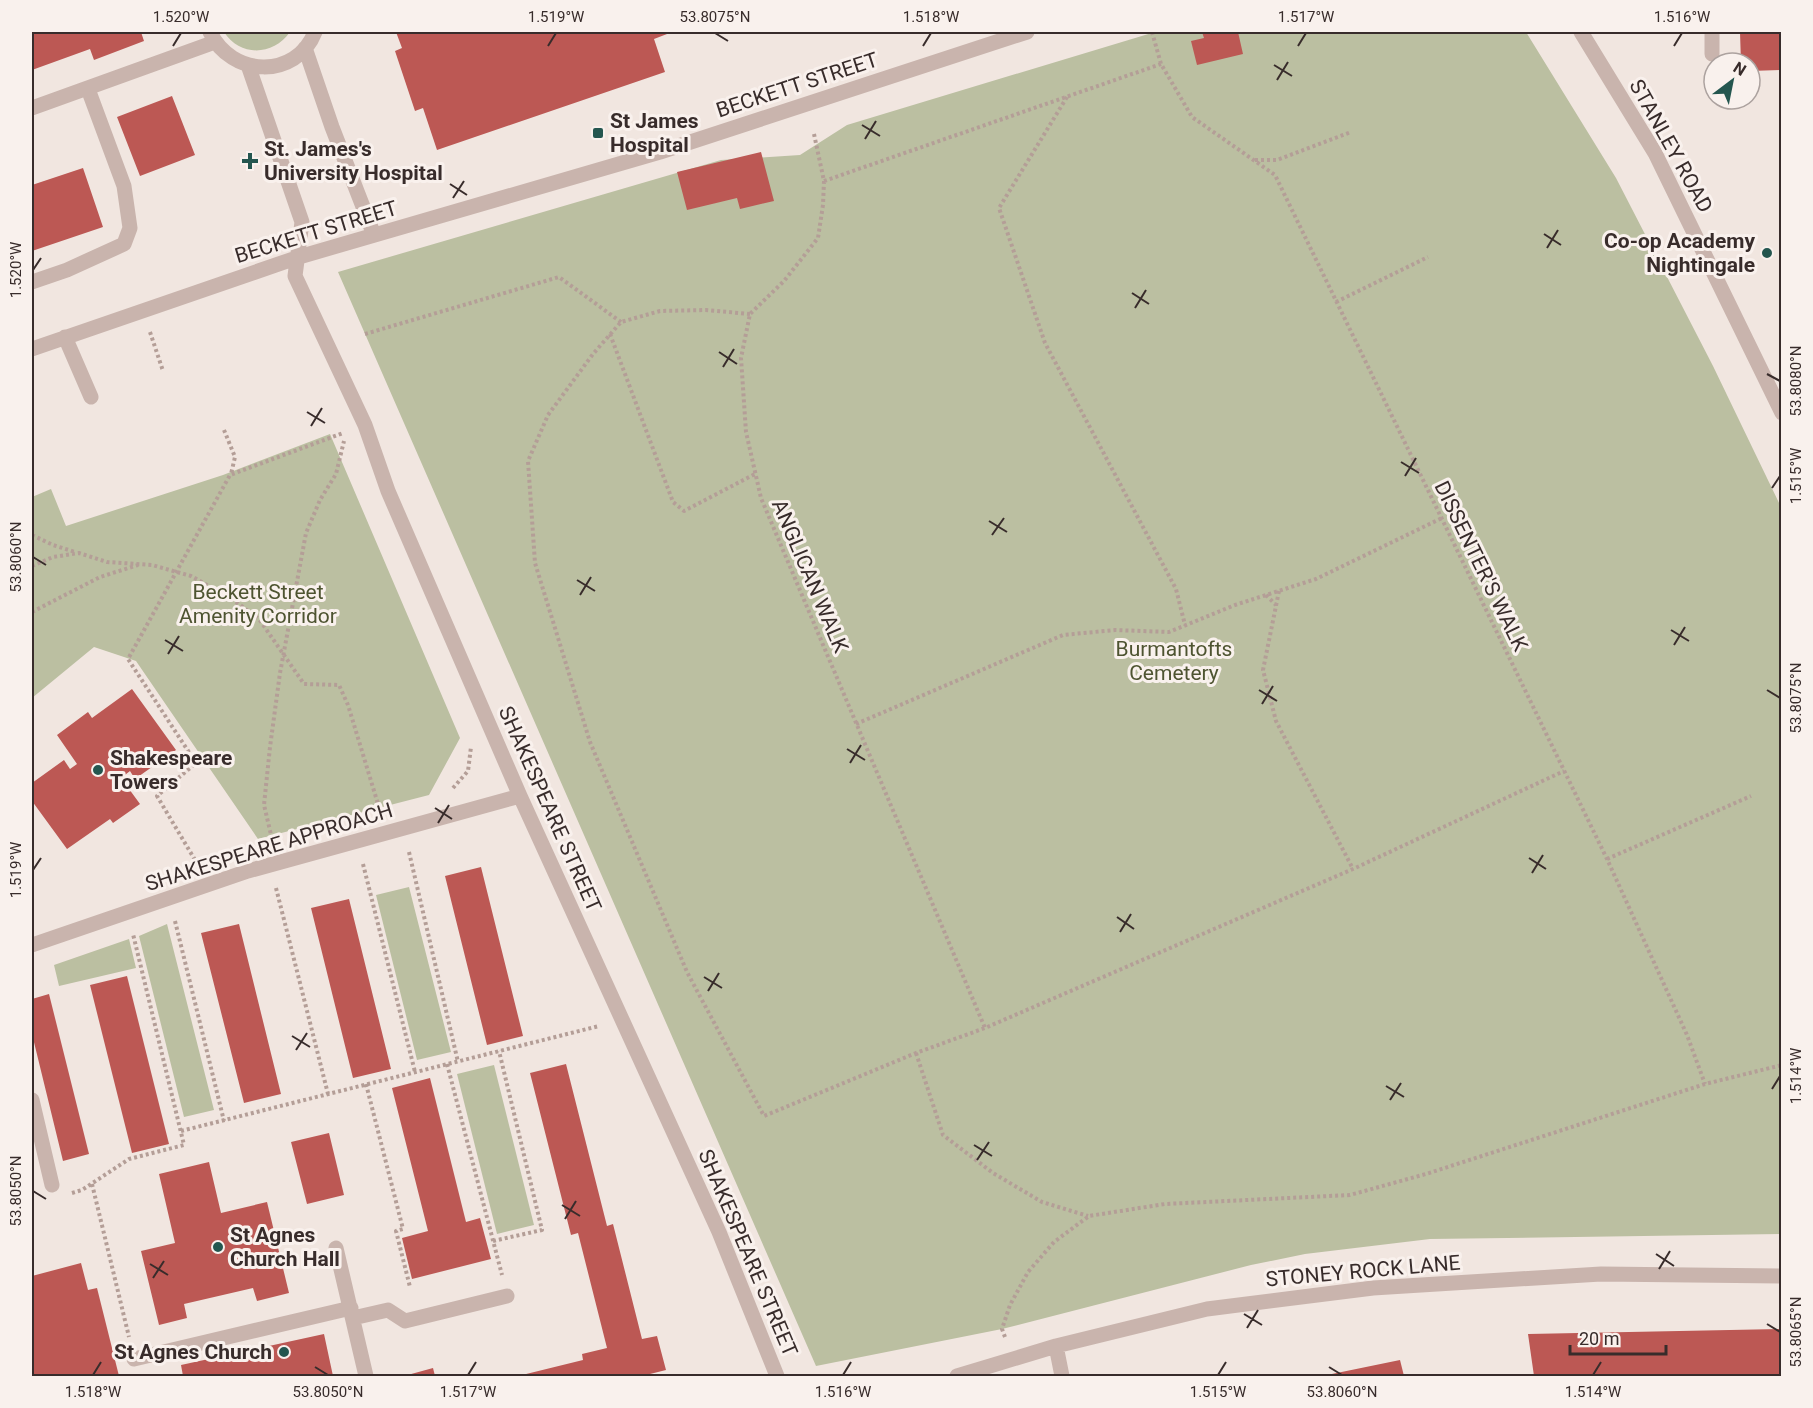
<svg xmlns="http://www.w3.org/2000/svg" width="1813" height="1408" viewBox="0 0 1813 1408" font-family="Roboto,sans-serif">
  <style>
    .green { fill: #bbbfa1 }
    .building { fill: #bc5854 }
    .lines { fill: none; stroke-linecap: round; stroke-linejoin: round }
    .path { stroke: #b49e97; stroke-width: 4; stroke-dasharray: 3 3; stroke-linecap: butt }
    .minor { stroke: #c9b4ad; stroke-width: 15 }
    .ticks { fill: none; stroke: #382c2b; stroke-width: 2 }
    .poi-dot { fill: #24564f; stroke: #f9f1ed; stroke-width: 2 }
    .labels { text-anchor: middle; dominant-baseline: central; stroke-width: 6; stroke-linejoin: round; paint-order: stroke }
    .street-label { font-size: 21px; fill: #382c2b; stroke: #f9f1ed }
    .poi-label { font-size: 21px; font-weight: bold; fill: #382c2b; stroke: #f9f1ed; text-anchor: start }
    .park-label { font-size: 21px; fill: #4e5431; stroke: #f9f1ed }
    .neatline { fill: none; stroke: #382c2b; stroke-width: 2 }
    .ticks-label { font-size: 15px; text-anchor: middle; fill: #382c2b }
  </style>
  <rect width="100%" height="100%" fill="#f1e6e0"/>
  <path class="green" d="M224 32H290C273 56 240 57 224 32Z
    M1155 32H1526L1616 178 1713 366 1781 507V1234L1430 1239 1305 1254 1251 1265 1002 1329 816 1366 338 272 721 160 800 155 847 125Z
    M330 434 460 738 429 795 258 839 136 661 94 647 32 698V497L51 489 66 526 223 475Z
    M409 887 451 1052 417 1060 376 895Z
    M167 924 214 1110 184 1117 139 936Z
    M129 939 136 968 59 986 54 965Z
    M494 1065 534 1225 497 1234 457 1074Z"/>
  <path class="building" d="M32 32H141L144 41 94 60 90 49 32 70Z
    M396 32H666L667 34 654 39 665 72 437 150 423 108 415 111 395 51 402 48Z
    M1202 32H1238L1243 54 1197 65 1191 41 1204 38Z
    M1740 32H1782V70L1750 71V63H1741Z
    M172 96 195 155 140 176 117 117Z
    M761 152 774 201 740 209 737 198 687 210 677 172Z
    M83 168 103 227 32 251V185Z
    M132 689 176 750 135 779 130 771 121 778 140 804 113 823 110 819 67 849 32 801V783L64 760 70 769 77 764 57 735 88 712 92 718Z
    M481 867 523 1036 487 1045 445 876Z
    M349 899 391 1069 353 1078 311 908Z
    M239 924 281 1094 244 1103 201 933Z
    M127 976 169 1144 132 1153 90 985Z
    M49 994 89 1154 63 1161 32 1034V999Z
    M566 1064 607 1226 613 1224 642 1339 657 1336 666 1370 642 1376H518L583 1360 582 1354 607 1348 578 1233 571 1235 530 1073Z
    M430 1078 466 1222 480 1218 491 1259 412 1279 402 1238 428 1231 392 1088Z
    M329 1133 344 1195 307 1204 291 1142Z
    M209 1162 221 1213 267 1202 289 1293 257 1301 253 1288 184 1304 187 1318 159 1325 141 1251 175 1243 159 1174Z
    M81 1263 88 1290 97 1288 119 1376H32V1276Z
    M1782 1329V1376H1534L1528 1334Z
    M324 1334 333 1376H183L181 1365Z
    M1400 1360 1404 1376H1327V1375Z
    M433 1368 435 1376H404Z"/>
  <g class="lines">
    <path class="path" d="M1152 32 1161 64 1192 117 1275 175 1607 859 1687 1035 1705 1084
      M1067 97 999 208 1045 343 1176 589 1185 625
      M814 134 824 181 823 205 818 238 784 281 750 314 741 358 746 432 761 498 985 1028
      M1255 160H1277L1351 132
      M824 181 1161 64
      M1336 302 1428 257
      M750 314 706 310 660 311 621 322 593 354 548 415 528 461 535 563 590 742 687 972 764 1116 916 1053 985 1028 1353 869 1564 771
      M150 332 163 371
      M365 334 559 277 621 322
      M610 334 673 502 684 511 755 474
      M224 430 235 457 231 474
      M32 535 53 545 75 552
      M32 566 53 557 79 553 107 562 152 565 191 576 232 599 259 619 304 684 339 685 348 705 378 804
      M1279 591 1263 670 1276 721 1353 869
      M1266 595 1276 605
      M32 612 100 577 138 565
      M856 724 1063 635 1115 630 1169 632 1235 605 1316 579 1442 518
      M453 788 468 771 471 747
      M272 839 264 805 270 747 280 673 306 533 320 500 336 474 344 441
      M409 852 458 1062
      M1607 859 1751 796
      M363 864 415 1072
      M198 865 157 796 196 763 128 659 230 475 343 433
      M276 888 328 1094
      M175 921 224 1121
      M916 1053 943 1135 993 1173 1042 1202 1088 1216
      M447 1064 502 1275
      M366 1084 403 1229 396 1231 410 1287
      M181 1131 599 1026
      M92 1184 129 1337
      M72 1193 82 1190 129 1159 184 1145 133 934
      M493 1241 542 1230 499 1051
      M1005 1337 1002 1329 1010 1305 1028 1272 1054 1242 1089 1216 1165 1204 1350 1195 1426 1174 1705 1084 1782 1065"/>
    <path class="minor" d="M210 32C231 77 296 80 315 32
      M1581 32 1655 153 1782 413
      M1712 32V54
      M305 48 332 127 374 235
      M248 65 302 222 295 276 365 425 388 491 520 796 719 1232 777 1376
      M32 108 215 42
      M32 282 67 270 124 244 130 228 124 186 88 89
      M65 337 91 397
      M32 349 299 257 660 152 1027 32
      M32 945 248 871 520 796
      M32 1100 52 1185
      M336 1248 366 1376
      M353 1318 388 1310 405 1321 507 1296
      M1056 1346 1062 1376
      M134 1359 351 1308
      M957 1376 1056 1346 1207 1309 1373 1288 1601 1274 1782 1276"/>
  </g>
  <path class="ticks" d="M715 33 728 41M173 46 181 33M548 46 556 33M923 46 931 33M1298 46 1306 33M1674 46 1682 33M1274 65 1292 76M1277 80 1288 62M862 125 880 136M865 139 876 121M450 184 467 195M453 198 464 181M1544 234 1561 245M1547 248 1558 230M33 270 41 258M1132 293 1149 304M1135 308 1146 290M719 352 737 364M723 367 734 349M1767 374 1780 381M307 412 325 423M311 426 322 408M1401 462 1419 473M1405 476 1416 458M1772 488 1780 476M989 521 1007 532M992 535 1004 518M33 557 46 565M577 580 595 591M580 595 591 577M1671 630 1689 641M165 640 183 651M1674 645 1685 627M168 654 179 636M1259 690 1277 701M1767 690 1780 698M1262 704 1273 686M847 749 865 760M850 763 861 745M435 808 452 819M438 823 449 805M1529 858 1546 869M33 870 41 858M1532 873 1543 855M1117 917 1134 929M1120 932 1131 914M704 977 722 988M708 991 719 973M292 1036 310 1047M296 1050 307 1033M1386 1086 1404 1097M1772 1089 1780 1076M1390 1100 1401 1083M974 1145 992 1156M977 1160 989 1142M33 1191 46 1199M562 1205 580 1216M565 1219 576 1201M1656 1254 1674 1266M150 1264 168 1275M1659 1269 1670 1251M153 1278 164 1261M1244 1314 1262 1325M1767 1324 1780 1332M1247 1328 1258 1310M315 1367 328 1375M1329 1367 1342 1375M93 1375 101 1362M468 1375 476 1362M843 1375 851 1362M1218 1375 1226 1362M1593 1375 1601 1362"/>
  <g class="poi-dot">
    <rect x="592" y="127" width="12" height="12" rx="3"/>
    <path d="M247 152h6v6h6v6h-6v6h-6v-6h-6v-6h6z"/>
    <circle cx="1767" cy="253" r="6"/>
    <circle cx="98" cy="770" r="6"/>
    <circle cx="218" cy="1247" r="6"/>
    <circle cx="284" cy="1352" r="6"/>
  </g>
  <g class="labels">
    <g class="street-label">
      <text transform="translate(797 85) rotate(-18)">BECKETT STREET</text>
      <text transform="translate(1671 146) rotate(61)">STANLEY ROAD</text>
      <text transform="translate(316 232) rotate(-17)">BECKETT STREET</text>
      <text transform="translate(1481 566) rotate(64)">DISSENTER'S WALK</text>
      <text transform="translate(810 576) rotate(67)">ANGLICAN WALK</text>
      <text transform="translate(550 809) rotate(66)">SHAKESPEARE STREET</text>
      <text transform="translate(269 847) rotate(-17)">SHAKESPEARE APPROACH</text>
      <text transform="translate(748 1253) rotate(67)">SHAKESPEARE STREET</text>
      <text transform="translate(1363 1271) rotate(-5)">STONEY ROCK LANE</text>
    </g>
    <g class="poi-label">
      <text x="610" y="121">St James<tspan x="610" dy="24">Hospital</tspan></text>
      <text x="264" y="149">St. James's<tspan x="264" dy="24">University Hospital</tspan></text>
      <text x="1755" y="241" text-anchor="end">Co-op Academy<tspan x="1755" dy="24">Nightingale</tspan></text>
      <text x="110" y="758">Shakespeare<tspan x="110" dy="24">Towers</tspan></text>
      <text x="230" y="1235">St Agnes<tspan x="230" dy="24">Church Hall</tspan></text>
      <text x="272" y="1352" text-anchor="end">St Agnes Church</text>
    </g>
    <g class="park-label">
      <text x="258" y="592">Beckett Street<tspan x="258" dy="24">Amenity Corridor</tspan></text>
      <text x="1174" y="649">Burmantofts<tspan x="1174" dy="24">Cemetery</tspan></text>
    </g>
  </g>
  <rect width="1813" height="1408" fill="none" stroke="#f9f1ed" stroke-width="66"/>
  <g transform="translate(1732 81) rotate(32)"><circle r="28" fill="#f9f1ed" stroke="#aca29f" stroke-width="1.5"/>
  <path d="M0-4.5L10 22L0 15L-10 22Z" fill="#24564f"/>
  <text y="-9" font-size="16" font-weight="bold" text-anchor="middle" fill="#382c2b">N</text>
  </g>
  <path d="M1570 1345v9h96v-9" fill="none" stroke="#382c2b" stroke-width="3"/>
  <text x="1579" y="1345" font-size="18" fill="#382c2b" stroke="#f9f1ed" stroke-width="4.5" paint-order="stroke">20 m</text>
  <rect x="33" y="33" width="1747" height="1342" class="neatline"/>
  <g class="ticks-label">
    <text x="181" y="22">1.520°W</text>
    <text x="556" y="22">1.519°W</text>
    <text x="715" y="22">53.8075°N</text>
    <text x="931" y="22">1.518°W</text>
    <text x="1306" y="22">1.517°W</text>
    <text x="1682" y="22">1.516°W</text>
    <text transform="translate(16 270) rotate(-90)" y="5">1.520°W</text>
    <text transform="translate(1796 381) rotate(-90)" y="5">53.8080°N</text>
    <text transform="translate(1796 476) rotate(-90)" y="5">1.515°W</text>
    <text transform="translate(16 557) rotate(-90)" y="5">53.8060°N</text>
    <text transform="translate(1796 698) rotate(-90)" y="5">53.8075°N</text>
    <text transform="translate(16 870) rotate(-90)" y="5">1.519°W</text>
    <text transform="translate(1796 1076) rotate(-90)" y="5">1.514°W</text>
    <text transform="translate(16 1191) rotate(-90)" y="5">53.8050°N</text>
    <text transform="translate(1796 1332) rotate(-90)" y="5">53.8065°N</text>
    <text x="93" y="1397">1.518°W</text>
    <text x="328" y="1397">53.8050°N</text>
    <text x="468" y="1397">1.517°W</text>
    <text x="843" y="1397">1.516°W</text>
    <text x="1218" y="1397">1.515°W</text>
    <text x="1342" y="1397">53.8060°N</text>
    <text x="1593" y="1397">1.514°W</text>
  </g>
</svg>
